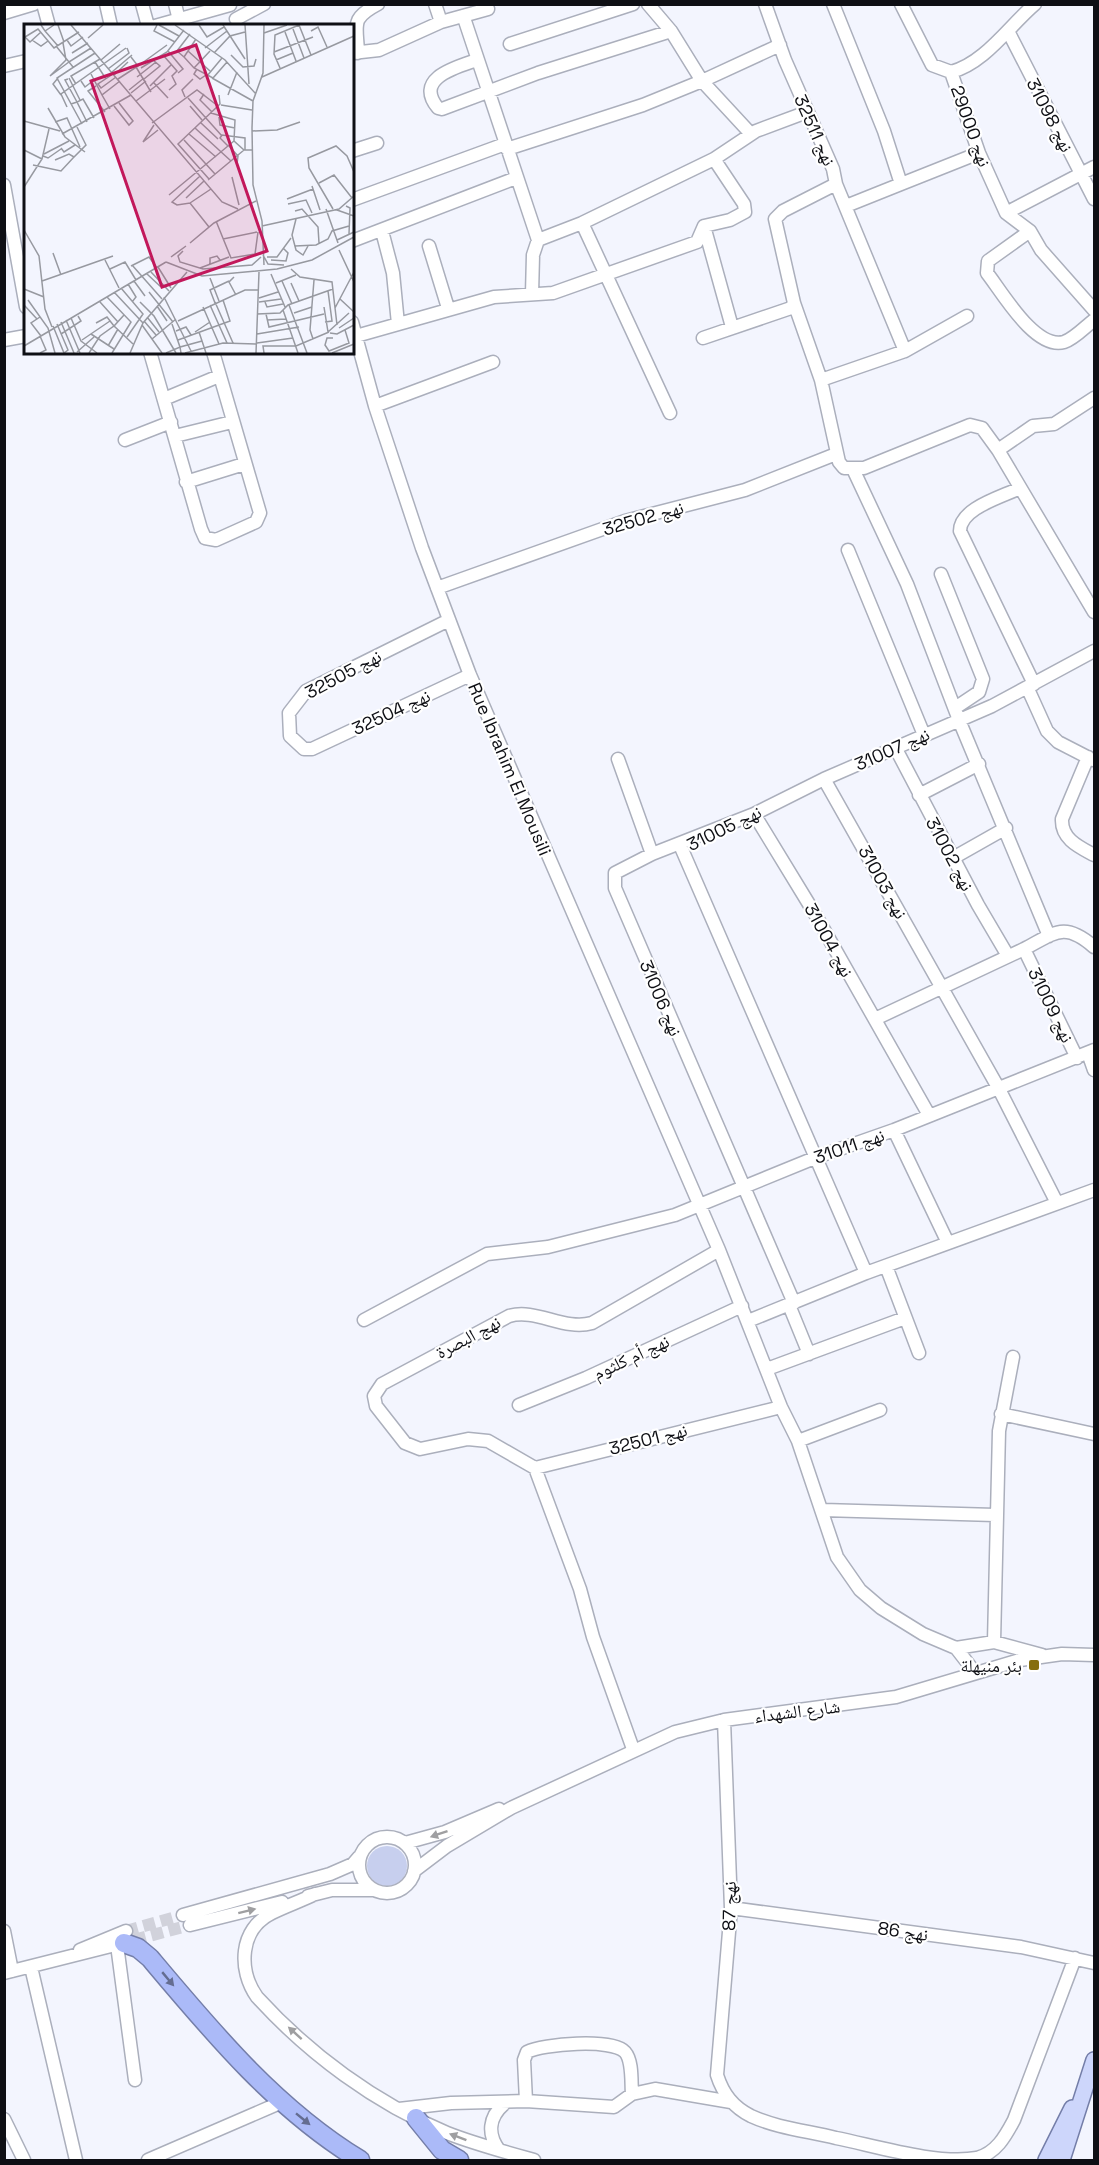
<svg xmlns="http://www.w3.org/2000/svg" width="1099" height="2165" viewBox="0 0 1099 2165" font-family="'Space Grotesk','Noto Naskh Arabic',sans-serif">
  <style>
    .green { fill: #c7cfee }
    .lines { fill: none; stroke-linecap: round; stroke-linejoin: round }
    .minor-tunnel { stroke: #d1d2db; stroke-width: 12; stroke-dasharray: 12 6; stroke-linecap: butt }
    .minor-casing { stroke: #abafbc; stroke-width: 15 }
    .major-casing { stroke: #747ea8; stroke-width: 18 }
    .highway-casing { stroke: #747ea8; stroke-width: 21 }
    .minor { stroke: #fff; stroke-width: 12 }
    .major { stroke: #cdd6fb; stroke-width: 15 }
    .highway { stroke: #abbaf8; stroke-width: 18 }
    .oneway { fill: #9f9fa1 }
    .oneway2 { fill: #646d91 }
    .poi-dot { fill: #866e0e; stroke: #fff; stroke-width: 2 }
    .labels { text-anchor: middle; dominant-baseline: central; stroke-width: 4.5; stroke-linejoin: round; paint-order: stroke }
    .street-label { font-size: 18px; fill: #0e0f14; stroke: #fff }
    .poi-label { font-size: 18px; fill: #0e0f14; stroke: #fff; text-anchor: end }
    .inset-road { fill: none; stroke: #9799a0; stroke-width: 1.5 }
    .view { fill: #c2185b; fill-opacity: 0.15; stroke: #c2185b; stroke-width: 3 }
    .inset-edge { fill: none; stroke: #0e0f14; stroke-width: 3 }
  </style>
  <rect width="100%" height="100%" fill="#f3f5fe"/>
  <path class="green" d="M367 1866a20 20 0 1 1 40 0a20 20 0 1 1-40 0Z"/>
  <g class="lines">
    <path class="minor-tunnel" d="M126 1931 183 1915
      M134 1940 190 1925"/>
    <defs>
      <path id="minor" d="M43 4 49 26
        M106 4 111 26
        M142 4 148 26
        M175 4 179 20
        M435 4 441 22
        M833 4 884 131 901 184 846 206
        M901 4 932 65 951 72
        M1035 4C1009 26 985 63 951 72L979 153 1006 213 1030 231 1041 250 1094 310
        M4 13 34 4
        M464 18 538 240 533 255 532 294
        M236 19 264 4
        M155 26 230 5
        M1008 31 1094 199
        M510 44 633 4
        M352 53 379 50 441 22 488 9 486 4
        M358 53C357 24 350 19 378 4
        M477 60C457 67 413 78 438 108L442 109 538 73 671 31
        M4 66 26 61
        M751 134 702 81 780 45
        M507 149 643 105 702 81 671 31 648 4
        M352 151 377 143
        M836 184 905 351
        M901 184 979 153
        M4 185 26 307
        M352 200 505 144
        M1006 213 1094 167
        M582 223 670 413
        M704 226 730 220 745 212 744 204 714 159
        M704 226 732 327
        M382 231 393 273 398 324
        M1030 231 988 261 987 273C1002 292 1035 350 1064 342 1074 339 1086 326 1094 320
        M538 240 582 223 714 159 756 131 807 112
        M352 241 516 178
        M429 246 448 308
        M794 303 821 380
        M967 316 905 351 821 380 839 462 844 468H864L970 425 982 428 998 450 1094 612
        M352 322 375 406 422 548 470 675 719 1250 781 1407 798 1441 837 1557 860 1590 881 1608 923 1634 956 1648 970 1666 972 1674
        M356 336 494 297 553 293 697 242 704 226
        M703 338 791 308 794 303 775 219 783 211 836 184 833 169 785 60 765 4
        M4 340 26 336
        M150 352 201 529 205 538 216 540 256 522 260 513 213 352
        M164 399 219 376
        M375 406 493 362
        M175 436 232 422
        M125 440 171 422
        M998 450 1033 426 1054 424 1094 398
        M853 469 907 584 959 720 1049 936
        M186 482 244 464
        M1020 488C1002 497 960 508 960 531L1034 684
        M848 550 924 735
        M941 574 983 679 979 692 955 708
        M437 588 625 521 745 490 836 454
        M449 620 306 691 289 713 290 736 304 749H312L470 675
        M1028 689 1047 731 1058 742 1093 760
        M896 749 978 905 1008 956
        M1088 757 1062 819C1061 839 1079 847 1094 855
        M618 759 652 854
        M824 779 999 1089 1057 1203
        M919 795 979 764
        M754 814 815 914 929 1115
        M680 845 866 1273
        M953 858 1006 828
        M875 1019 1024 949
        M1088 1053 1094 1070
        M1077 1058 1024 949C1055 933 1064 921 1094 947
        M894 1130 948 1243
        M886 1266 919 1353
        M794 1303 615 888V873L652 854 754 814 824 779 992 706 1094 651
        M789 1305 809 1354
        M364 1320 487 1254 548 1247 675 1215 817 1157 894 1130 1094 1050
        M748 1321 866 1273 1094 1190
        M767 1369 905 1318
        M519 1405 586 1378 742 1306
        M1001 1414 1094 1434
        M798 1441 880 1410
        M535 1468 781 1407
        M823 1510 995 1515
        M994 1642 999 1431 1013 1357
        M956 1648 994 1642 1042 1655
        M724 1720 731 1908 717 2075C723 2094 733 2107 751 2116 777 2128 808 2131 836 2138 876 2146 937 2165 977 2158 996 2153 1005 2137 1014 2120L1075 1958
        M633 1749 593 1637 580 1589 535 1468 488 1441 468 1439 420 1449 405 1443 376 1406 374 1396 382 1384 509 1316C536 1308 564 1331 592 1323L719 1250
        M359 1865a28 28 0 1 1 56 0a28 28 0 1 1-56 0Z
        M405 1843 445 1832 499 1809
        M414 1871 447 1846 511 1808 675 1732 724 1720 896 1697 1020 1660 1062 1654 1094 1655
        M315 1894C301 1901 286 1906 272 1913 239 1929 238 1970 257 1997 309 2054 375 2103 447 2133 475 2144 505 2152 534 2160
        M308 1896 332 1890H374
        M731 1908 1021 1947 1094 1963
        M183 1915 330 1874 353 1864 359 1857
        M190 1925 282 1902
        M4 1931 12 1971
        M117 1945 135 2080
        M80 1950 126 1931
        M31 1967 76 2160
        M4 1973 123 1943
        M526 2101 524 2060 527 2052C543 2044 612 2038 625 2052 633 2061 631 2082 632 2094
        M399 2109 451 2103 526 2101 614 2107 632 2094 655 2089 731 2102
        M4 2119 24 2160
        M499 2150C487 2134 489 2117 504 2104
        M148 2160 282 2102"/>
      <path id="major" d="M1046 2160 1072 2108
        M1062 2160 1094 2060"/>
      <path id="highway" d="M124 1943 138 1948 150 1958C213 2033 276 2109 360 2160
        M416 2118 442 2150 459 2160"/>
    </defs>
    <use href="#minor" class="minor-casing"/>
    <use href="#major" class="major-casing"/>
    <use href="#highway" class="highway-casing"/>
    <use href="#minor" class="minor"/>
    <use href="#major" class="major"/>
    <use href="#highway" class="highway"/>
  </g>
  <defs><path id="oneway-solid" d="M-6-.8H1V-3.2L6.5 0L1 3.2V.8H-6Z" transform="scale(1.5)"/></defs>
  <g class="oneway">
    <use href="#oneway-solid" transform="translate(439 1834) rotate(161)"/>
    <use href="#oneway-solid" transform="translate(247 1911) rotate(-14)"/>
    <use href="#oneway-solid" transform="translate(295 2033) rotate(-138)"/>
    <use href="#oneway-solid" transform="translate(458 2137) rotate(-159)"/>
  </g>
  <g class="oneway2">
    <use href="#oneway-solid" transform="translate(168 1979) rotate(50)"/>
    <use href="#oneway-solid" transform="translate(303 2119) rotate(39)"/>
  </g>
  <rect class="poi-dot" x="1028" y="1659" width="12" height="12" rx="3"/>
  <g class="labels">
    <g class="street-label">
      <text transform="translate(1050 115) rotate(63)">نهج 31098</text>
      <text transform="translate(971 126) rotate(70)">نهج 29000</text>
      <text transform="translate(815 130) rotate(66)">نهج 32511</text>
      <text transform="translate(643 518) rotate(-16)">نهج 32502</text>
      <text transform="translate(343 674) rotate(-28)">نهج 32505</text>
      <text transform="translate(391 712) rotate(-25)">نهج 32504</text>
      <text transform="translate(892 749) rotate(-24)">نهج 31007</text>
      <text transform="translate(510 769) rotate(67)">Rue Ibrahim El Mousili</text>
      <text transform="translate(724 828) rotate(-26)">نهج 31005</text>
      <text transform="translate(950 854) rotate(62)">نهج 31002</text>
      <text transform="translate(883 882) rotate(61)">نهج 31003</text>
      <text transform="translate(829 940) rotate(61)">نهج 31004</text>
      <text transform="translate(661 998) rotate(67)">نهج 31006</text>
      <text transform="translate(1051 1005) rotate(64)">نهج 31009</text>
      <text transform="translate(849 1146) rotate(-19)">نهج 31011</text>
      <text transform="translate(468 1337) rotate(-28)">نهج البصرة</text>
      <text transform="translate(631 1357) rotate(-25)">نهج أم كلثوم</text>
      <text transform="translate(648 1439) rotate(-14)">نهج 32501</text>
      <text transform="translate(797 1711) rotate(-7)">شارع الشهداء</text>
      <text transform="translate(729 1906) rotate(-89)">نهج 87</text>
      <text transform="translate(903 1931) rotate(8)">نهج 86</text>
    </g>
    <g class="poi-label">
      <text x="1022" y="1665">بئر منيهلة</text>
    </g>
  </g>
  <g transform="translate(24 24)">
    <rect width="330" height="330" fill="#f3f5fe"/>
    <path class="inset-road" d="M17 1 21 7 30 1M34 1 40 18M47 1 198 178 214 185M133 1 130 7 151 18M135 1 155 12M151 1 201 36 232 70M175 1 183 13 200 3M199 1 221 35M221 1 225 60M240 1 239 49 229 77 228 104 229 161 238 197 240 241M269 5 280 34M21 7 34 22M287 7 294 3 303 23M17 8 6 18 1 13 14 5 30 24 55 8M261 8 272 37M240 9 263 1M64 14 79 1M172 15 160 33 170 44 189 54 203 38M8 16 17 22 24 17M43 16 47 22 59 13M32 22 45 38 67 24M181 24 203 7M144 27 159 45 154 49M164 27 186 47M250 28 289 13M48 29 64 19M190 29 206 12 221 8M139 31 153 47 148 52 152 60 145 66M207 31 219 43 230 42 232 35M160 33 153 27 166 10M77 36 96 20M252 36 269 29M71 38 82 55M114 42 143 21M112 43 127 68M117 44 143 28 160 6M170 44 186 27M256 44 250 30 251 11 275 1 287 31M84 45 105 29 103 24M173 45 170 50 176 55 182 51M88 48 108 31M67 50 78 71M89 50 74 60 77 64 92 53M90 51 104 38M26 52 42 36 39 19M26 52 45 38 49 43M183 52 198 34M113 53 132 38M238 53 330 12M34 54 29 60 37 71M45 54 56 76M188 54 229 77M44 55 41 56 53 78 47 80M94 55 114 42 107 33M120 55 136 42 129 36M57 57 61 63 70 56M130 59 144 74M52 60 47 52 76 35M72 62 64 67 81 88M126 62 147 41M105 66 120 54M107 69 122 57M180 70 176 76 188 88M204 71 213 48M161 73 158 66 169 55M164 74 198 112M112 77 141 55M197 81 228 86M90 82 105 101 109 97 95 79M166 82 178 96M43 83 37 70 102 24M24 84 41 113 61 128M86 85 78 71 96 57M195 93 196 101 211 104M0 97 36 107M31 98 43 94 56 123M63 98 53 78 59 75 70 94M128 99 173 66 194 82M177 99 194 115M58 100 33 54 71 29M130 101 119 118 134 106M171 104 207 137M228 107 253 106 276 98M38 110 107 71M165 110 192 133M160 116 191 150M210 117 220 126H228M204 122 196 114 198 111 221 114V126M205 122 214 132 213 140M37 124 40 128 51 121M0 126 18 135M20 130 45 117M19 132 24 134 37 125M31 136 45 130 50 133 62 121 53 103M9 141 37 147 50 133M176 152 148 178 153 181 166 179 185 203M208 153 215 181M185 155 154 120 196 80 195 71M184 156 220 126M295 159 310 151 328 174M288 162 296 186M0 163 18 135 25 105M145 171 210 117 211 96 187 89M162 174 180 157M263 175 289 165M166 179 187 165M264 180 282 176 288 189M322 182 326 184 325 210M302 185 314 219M309 185 285 144 284 134 312 122 323 132 330 148M313 186 330 192M271 187 278 185 294 203 295 219M272 195 268 211 272 226 279 231 284 222M192 197 207 234 231 230 234 208M238 202 315 185 330 172M0 206 15 232 21 285 28 303M199 215 233 208M313 216 330 208M166 219 190 199 232 177M271 222 292 221 304 215 308 207 325 202M315 226 330 258M159 227 154 232 156 238 179 245 228 241 237 233M29 229 37 251M239 231 244 240 260 241M147 233 162 222M243 233H253L267 214M81 236 95 264M247 236 262 237 264 229 259 224M142 238 178 252 253 245 288 236 330 213M186 240V234L193 232 196 236M108 241 138 275M107 242 125 233 133 244M134 243 147 264M176 244 205 233M86 245 101 238 112 256M267 245 276 253 308 258 313 301M127 248 145 267M123 250 137 263M247 250 261 283M210 253 205 258 212 271M186 254 195 277M18 257 89 232M110 257 121 272M258 257 268 280M252 259 272 251M267 259 275 277M104 260 112 273 108 278M97 264 119 290 103 313M0 265 20 273M90 268 119 299M125 268 149 298M83 273 107 298 88 329M140 273 167 327M235 274 254 268M316 275 330 288M4 276 24 304 31 329M76 278 94 298M116 278 130 292 152 329M191 278 209 319M235 278 257 275M241 278 243 283 259 280M191 279 186 266 205 257M0 281 13 295M186 281 203 319M265 281 283 329M133 282 143 297M179 283 195 320M300 283 304 308M311 284 330 248M259 286 274 329M270 289 288 283M233 290 256 289 264 281 309 265M242 290 245 303 300 290M16 293 7 299 17 312M123 293 135 308M47 294 57 317 73 329M42 296 56 329M243 296 262 295M120 297 132 311M154 297 221 266H234M37 298 50 329M301 298 308 297 304 267M72 299 83 293 90 302 100 291M148 300 156 323 178 317M118 301 138 329M29 302 40 329 44 326 33 300M315 304 330 294M152 307 162 303 167 311M171 308 186 298M175 308 182 329M304 308 325 289M306 309 313 310 330 301M37 310 57 297 54 292M67 310 90 325M233 310 275 303M309 314H303L301 321 305 327 310 325M128 315 152 295M289 315 286 306 290 256M58 316 86 297M154 316 206 297 199 276M233 319 269 314M0 322 142 238M84 322 94 305M310 325 325 319 321 306M53 328 70 313M16 329 22 326 16 312M65 329 76 312 90 302 109 320M106 329 119 299 163 248M142 329 156 323 157 329M161 329 199 319 232 320M232 329 235 248M240 329 239 322H272L305 308M308 329 330 320"/>
    <path class="view" d="M172 21 243 227 138 263 67 57Z"/>
    <rect width="330" height="330" class="inset-edge"/>
  </g>
  <rect width="1099" height="2165" fill="none" stroke="#0e0f14" stroke-width="12"/>
</svg>
